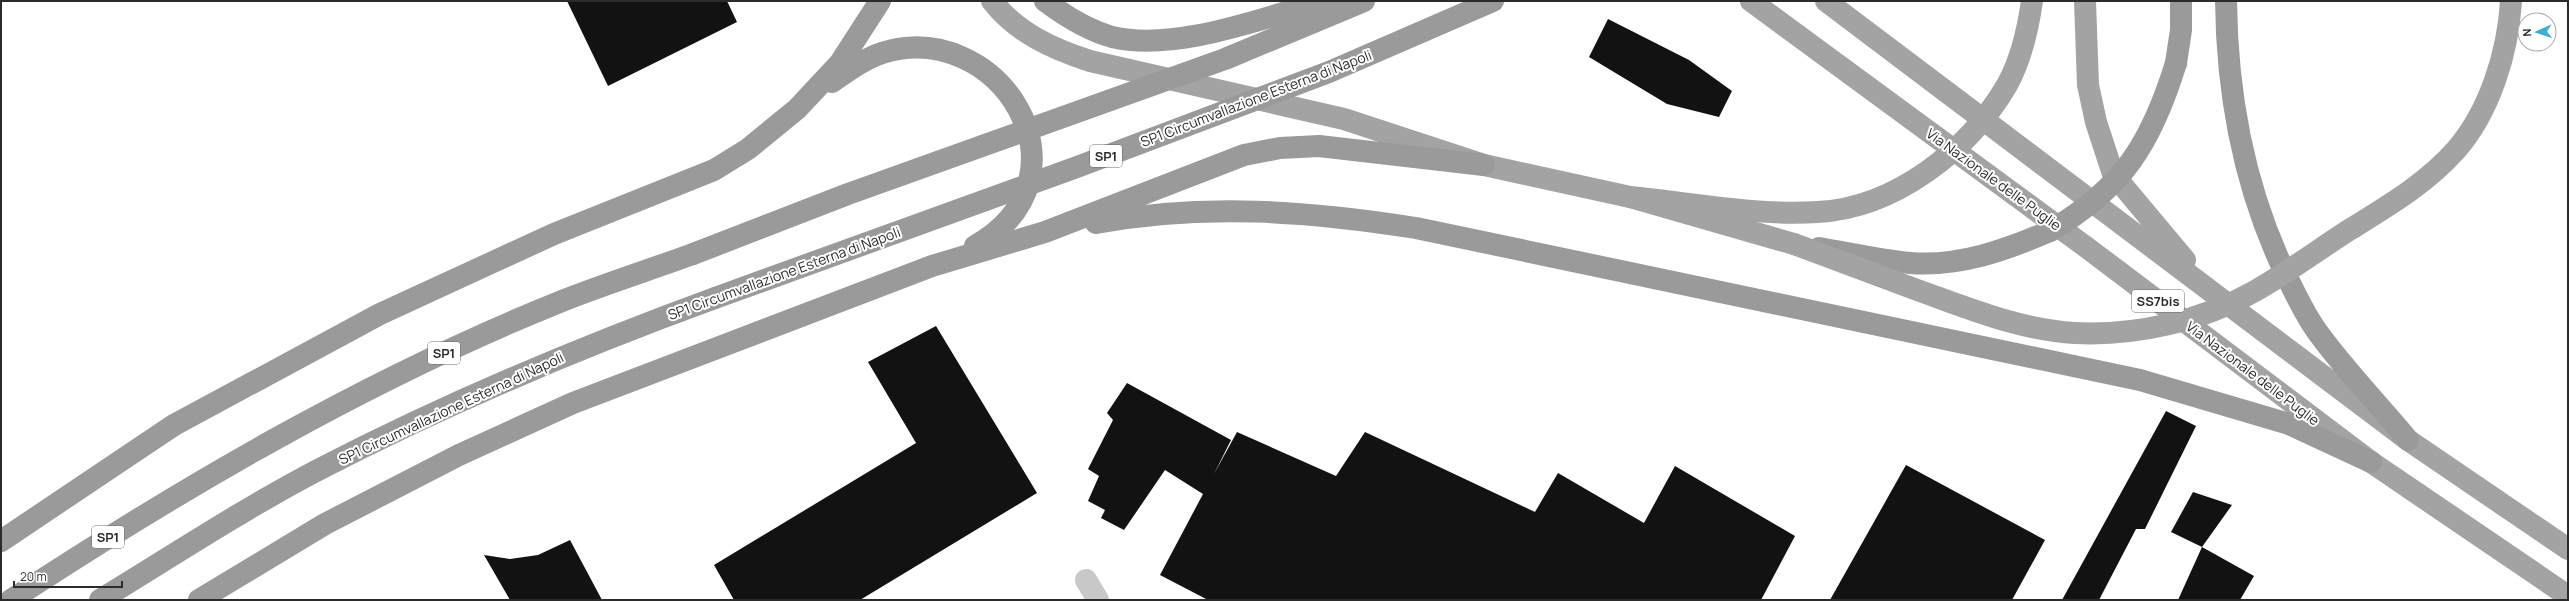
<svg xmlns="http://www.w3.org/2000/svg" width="2569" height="601" viewBox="0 0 2569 601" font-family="Manrope,sans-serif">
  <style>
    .building { fill: #121212 }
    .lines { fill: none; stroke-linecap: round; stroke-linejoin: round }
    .minor { stroke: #c8c8c8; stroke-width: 22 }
    .primary { stroke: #a3a3a3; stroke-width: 22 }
    .trunk { stroke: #9a9a9a; stroke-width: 22 }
    .primary-bridge { stroke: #a3a3a3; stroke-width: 22 }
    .trunk-bridge { stroke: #9a9a9a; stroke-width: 22 }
    .labels { text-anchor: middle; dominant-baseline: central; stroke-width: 4; stroke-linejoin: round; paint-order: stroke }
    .shield { fill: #fff; stroke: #6b6b6b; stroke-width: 1 }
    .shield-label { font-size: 13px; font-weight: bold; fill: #2b2b2b }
    .street-label { font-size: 14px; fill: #2b2b2b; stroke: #fff }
  </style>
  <rect width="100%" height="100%" fill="#fff"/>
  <path class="building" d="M567 1H727L737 22 608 86Z
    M1608 19 1689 60 1732 91 1719 117 1667 104 1589 57Z
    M936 326 1037 493 860 600H734L714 565 916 443 868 362Z
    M1127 383 1231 440 1214 474 1237 432 1336 476 1365 432 1535 512 1558 473 1644 523 1675 466 1795 536 1761 600H1208L1160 575 1203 494 1165 470 1124 530 1101 518 1105 510 1088 501 1099 476 1088 469 1113 420 1107 413Z
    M2166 411 2196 426 2145 529H2136L2099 600H2062Z
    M1906 465 2045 540 2012 600H1830Z
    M2193 492 2232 505 2202 547 2171 532Z
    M570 540 602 600H510L484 555 510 559 538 555Z
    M2202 547 2254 576 2240 600H2178Z"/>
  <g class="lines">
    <path class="minor" d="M1086 580 1098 600"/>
    <path class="primary" d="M992 1C1017 33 1053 49 1090 61L1344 119 1484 165 1630 197 1794 244
      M1751 1 2086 247 2371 462 2568 596
      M1826 1 2408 440 2568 549
      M2085 1 2088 85 2096 122 2113 174 2185 260"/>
    <path class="trunk" d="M1045 1C1065 16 1087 30 1112 37 1176 52 1262 18 1324 1
      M2226 1C2227 97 2245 192 2288 279 2297 297 2306 317 2319 334 2346 371 2379 405 2408 440
      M2176 63 2181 30V1
      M832 82C848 71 864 59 882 53 998 16 1099 176 975 246
      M1096 223C1203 203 1309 211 1416 228L2140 380 2289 424 2371 462
      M1819 248C1849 253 1880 260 1910 263 1959 267 2006 250 2050 231
      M1 541 174 425 380 314 554 234 714 170 748 149 797 109 840 63 880 1
      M11 600C185 486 368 379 562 301 605 284 649 270 693 254
      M100 600C172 556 242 510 316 471 445 404 578 348 715 298
      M199 600 325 524 459 455 573 403 932 266 1045 232 1244 155 1280 148 1319 146 1484 165"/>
    <path class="primary-bridge" d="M1630 197C1692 203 1756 216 1818 212 1895 208 1969 150 2007 85 2021 60 2028 29 2032 1
      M1794 244C1836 260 1878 275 1920 291 1970 309 2021 330 2075 333 2136 336 2202 321 2255 291 2287 273 2318 250 2349 230 2386 207 2426 184 2456 150 2490 111 2508 52 2511 1"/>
    <path class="trunk-bridge" d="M2050 231C2123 188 2151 144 2176 63
      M693 254 848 194 1225 59 1364 1
      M715 298 1077 167 1329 72 1493 1"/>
  </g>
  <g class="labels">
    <g class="shield">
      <rect x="1090" y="145" width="32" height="22" rx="3"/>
      <rect x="2132" y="290" width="52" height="22" rx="3"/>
      <rect x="428" y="342" width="32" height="22" rx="3"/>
      <rect x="92" y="526" width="32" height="22" rx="3"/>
    </g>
    <g class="shield-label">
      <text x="1106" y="156">SP1</text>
      <text x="2158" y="301">SS7bis</text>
      <text x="444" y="353">SP1</text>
      <text x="108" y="537">SP1</text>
    </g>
    <g class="street-label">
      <text transform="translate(1256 98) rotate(-21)">SP1 Circumvallazione Esterna di Napoli</text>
      <text transform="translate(1994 179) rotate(36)">Via Nazionale delle Puglie</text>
      <text transform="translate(784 273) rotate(-20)">SP1 Circumvallazione Esterna di Napoli</text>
      <text transform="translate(2253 373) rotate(37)">Via Nazionale delle Puglie</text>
      <text transform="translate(451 408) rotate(-25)">SP1 Circumvallazione Esterna di Napoli</text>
    </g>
  </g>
  <rect width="2569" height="601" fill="none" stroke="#2b2b2b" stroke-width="4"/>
  <g transform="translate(2537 32) rotate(267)"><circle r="19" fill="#ffffff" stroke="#aaaaaa"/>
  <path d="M0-3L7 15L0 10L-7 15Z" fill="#40aecf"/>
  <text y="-6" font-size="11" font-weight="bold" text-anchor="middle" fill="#2b2b2b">N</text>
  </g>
  <path d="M14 581v6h108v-6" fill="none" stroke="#2b2b2b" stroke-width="2"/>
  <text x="20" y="581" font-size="12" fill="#2b2b2b" stroke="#ffffff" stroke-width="3" paint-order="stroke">20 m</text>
</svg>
